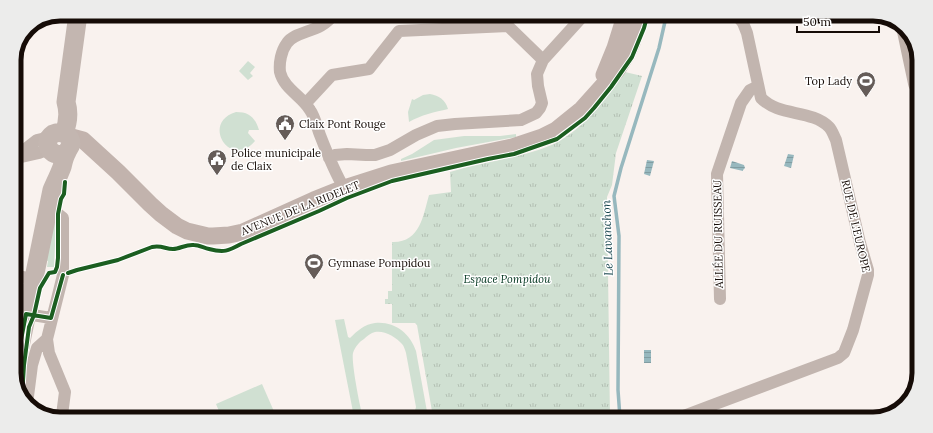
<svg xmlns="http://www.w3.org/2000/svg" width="933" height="433" viewBox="0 0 933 433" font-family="Lora,serif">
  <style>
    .grass { fill: #d0e0d2 }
    .park { fill: url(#park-tufts) }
    .water { fill: url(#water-rules) }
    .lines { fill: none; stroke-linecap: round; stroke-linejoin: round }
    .stream { stroke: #97b8be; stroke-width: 3.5 }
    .street { stroke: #c2b5af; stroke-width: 12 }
    .secondary { stroke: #c2b3ad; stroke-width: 17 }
    .primary { stroke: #c3b6b0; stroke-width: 19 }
    .highway { stroke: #beb0a9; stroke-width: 22 }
    .cycleway-casing { stroke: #fff; stroke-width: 6 }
    .cycleway { stroke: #1b5e20; stroke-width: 4 }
    .labels { text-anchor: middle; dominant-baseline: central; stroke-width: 3; stroke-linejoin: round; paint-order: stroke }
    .poi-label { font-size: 11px; fill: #160c07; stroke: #fff; text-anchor: start }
    .street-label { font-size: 11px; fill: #160c07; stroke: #fff }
    .park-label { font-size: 11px; font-style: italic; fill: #00351e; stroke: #fff }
    .water-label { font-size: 12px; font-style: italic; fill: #124049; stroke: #fff }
    .rim { fill: none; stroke: #160c07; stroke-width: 5 }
  </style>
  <defs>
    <pattern id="park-tufts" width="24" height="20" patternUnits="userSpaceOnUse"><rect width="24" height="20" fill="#d0e0d2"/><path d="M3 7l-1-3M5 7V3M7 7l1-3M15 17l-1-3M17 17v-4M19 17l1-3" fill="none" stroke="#b2bfb3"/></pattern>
    <pattern id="water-rules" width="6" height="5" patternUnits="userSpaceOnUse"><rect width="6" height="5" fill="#97b8be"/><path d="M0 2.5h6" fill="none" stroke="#819da2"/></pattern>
  </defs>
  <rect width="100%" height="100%" fill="#f9f2ee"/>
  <path class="grass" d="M248 61 255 67 250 73 253 76 248 80 239 71Z
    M430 94C439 96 445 99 448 109 435 112 421 115 409 122L408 112 412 99 414 100 423 95Z
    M236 112C249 112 255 117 259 130H249L248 133 255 141C231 170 200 123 236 112Z
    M516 134V137L456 148 401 161V159L412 154 434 140 464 136H500Z
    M53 223 56 224 54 267H47L48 261 44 260Z
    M344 319 348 337 350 338C357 331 365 324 375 323 394 321 410 333 416 351L428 417H413L416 407 406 353C405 350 404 346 402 344 396 337 384 330 375 332 371 333 367 336 364 339 359 342 355 347 353 353 351 361 360 408 363 417H354L335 320Z
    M262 384 276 416H221L216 404Z"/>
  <path class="park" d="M625 72 642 76 616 153 612 185 607 197 610 418 433 417 417 325 415 323H392V304H385V299H388V291H392V242C420 243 423 216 429 195L451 192 450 172C475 164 500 161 525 154 535 151 545 148 554 144 585 128 605 100 625 72Z"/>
  <path class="water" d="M788 154 794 155 791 168 784 166Z
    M647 160 654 161 650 176 644 174Z
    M732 161 744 165 745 168 743 170V171L730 168Z
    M644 350H651V363H644Z"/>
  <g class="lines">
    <path class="stream" d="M620 418 618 390 619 236 614 196 621 168 659 48 666 17"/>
    <path class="street" d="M333 15C321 33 296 30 287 43 281 51 279 63 280 72 284 89 302 96 310 110 315 117 317 127 320 135 327 153 334 171 344 188
      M306 103 332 75 369 69 399 31 508 26 543 60
      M14 158 37 140 50 137
      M17 158 39 153 49 149
      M329 158 335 155 347 154 366 155H375L390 150 416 135 437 126 455 124 521 120 536 113 540 108 542 103 538 86 537 74 543 60 583 16
      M48 210 58 214 63 218V275L47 339 49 353 65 392 62 415
      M14 275 33 279
      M720 299 717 174 741 103 750 90 758 86
      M26 314 51 318
      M27 404 32 365 37 348 47 339
      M678 418 838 358 844 353 853 330 868 275V270L860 243 836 140C834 136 832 130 829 127 811 109 779 117 761 98L747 33 743 23 738 17"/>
    <path class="secondary" d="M604 75 615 48 625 16
      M68 136 83 140 118 172 150 204 161 214 177 226 187 231 208 236H213L229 235 243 232 314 200 344 188 391 173 512 147 542 137 556 130 582 109 617 70 627 54 632 43 640 17"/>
    <path class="primary" d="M64 133C68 123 69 112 66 102L78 14
      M15 379 16 366 52 190C55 183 59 175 62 167 63 163 64 157 67 152 68 149 70 148 71 144 71 140 69 136 65 134 61 132 57 132 53 134 40 143 53 161 67 152"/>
    <path class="highway" d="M908 31 919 83"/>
    <defs>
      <path id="cycleway" d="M68 273 77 270 118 260 152 247C162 245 165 249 173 249 180 249 186 244 194 245 199 245 204 248 209 249 224 253 228 251 241 244L319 211 347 198 392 181 488 159 514 154 557 139 585 118 594 108 611 87 632 57 644 28 647 17
        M14 368 16 366 26 314 51 318 63 275
        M22 396 24 365 29 327 34 315 40 288 49 273 55 272 57 267 58 258V214L61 199 64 194 65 182"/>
    </defs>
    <use href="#cycleway" class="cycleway-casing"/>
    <use href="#cycleway" class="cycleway"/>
  </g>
  <defs>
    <symbol id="stadium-pin" viewBox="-11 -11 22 30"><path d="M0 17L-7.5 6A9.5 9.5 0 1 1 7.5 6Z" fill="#655c58" stroke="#fff"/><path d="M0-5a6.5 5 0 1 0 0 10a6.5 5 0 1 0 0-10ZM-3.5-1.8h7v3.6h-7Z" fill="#fff"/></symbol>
    <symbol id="civic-pin" viewBox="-11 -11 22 30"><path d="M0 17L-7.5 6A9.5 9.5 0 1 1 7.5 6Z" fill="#655c58" stroke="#fff"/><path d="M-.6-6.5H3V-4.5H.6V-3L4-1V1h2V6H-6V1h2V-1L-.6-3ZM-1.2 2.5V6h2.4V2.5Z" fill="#fff"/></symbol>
  </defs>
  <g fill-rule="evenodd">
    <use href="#stadium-pin" x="855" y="70" width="22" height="30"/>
    <use href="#civic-pin" x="274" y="113" width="22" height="30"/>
    <use href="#civic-pin" x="206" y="148" width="22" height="30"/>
    <use href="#stadium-pin" x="303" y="252" width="22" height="30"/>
  </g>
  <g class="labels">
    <g class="poi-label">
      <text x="852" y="81" text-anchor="end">Top Lady</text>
      <text x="299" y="124">Claix Pont Rouge</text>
      <text x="231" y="153">Police municipale<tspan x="231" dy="13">de Claix</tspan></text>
      <text x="328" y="263">Gymnase Pompidou</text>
    </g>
    <g class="street-label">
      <text transform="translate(300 208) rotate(-22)">AVENUE DE LA RIDELET</text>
      <text transform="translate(856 226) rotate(77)">RUE DE L'EUROPE</text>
      <text transform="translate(718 234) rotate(-91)">ALLÉE DU RUISSEAU</text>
    </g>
    <g class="park-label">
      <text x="507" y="279">Espace Pompidou</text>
    </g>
    <g class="water-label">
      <text transform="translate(607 238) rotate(-92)">Le Lavanchon</text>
    </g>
  </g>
  <path d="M0 0H933V433H0ZM60 21H873A39 39 0 0 1 912 60V373A39 39 0 0 1 873 412H60A39 39 0 0 1 21 373V60A39 39 0 0 1 60 21Z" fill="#ececeb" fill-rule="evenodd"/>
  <path class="rim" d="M60 21H873A39 39 0 0 1 912 60V373A39 39 0 0 1 873 412H60A39 39 0 0 1 21 373V60A39 39 0 0 1 60 21Z"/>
  <path d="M797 26v6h82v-6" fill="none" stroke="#160c07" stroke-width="2"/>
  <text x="803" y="26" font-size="12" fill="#160c07" stroke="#ffffff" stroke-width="3" paint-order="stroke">50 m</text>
</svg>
